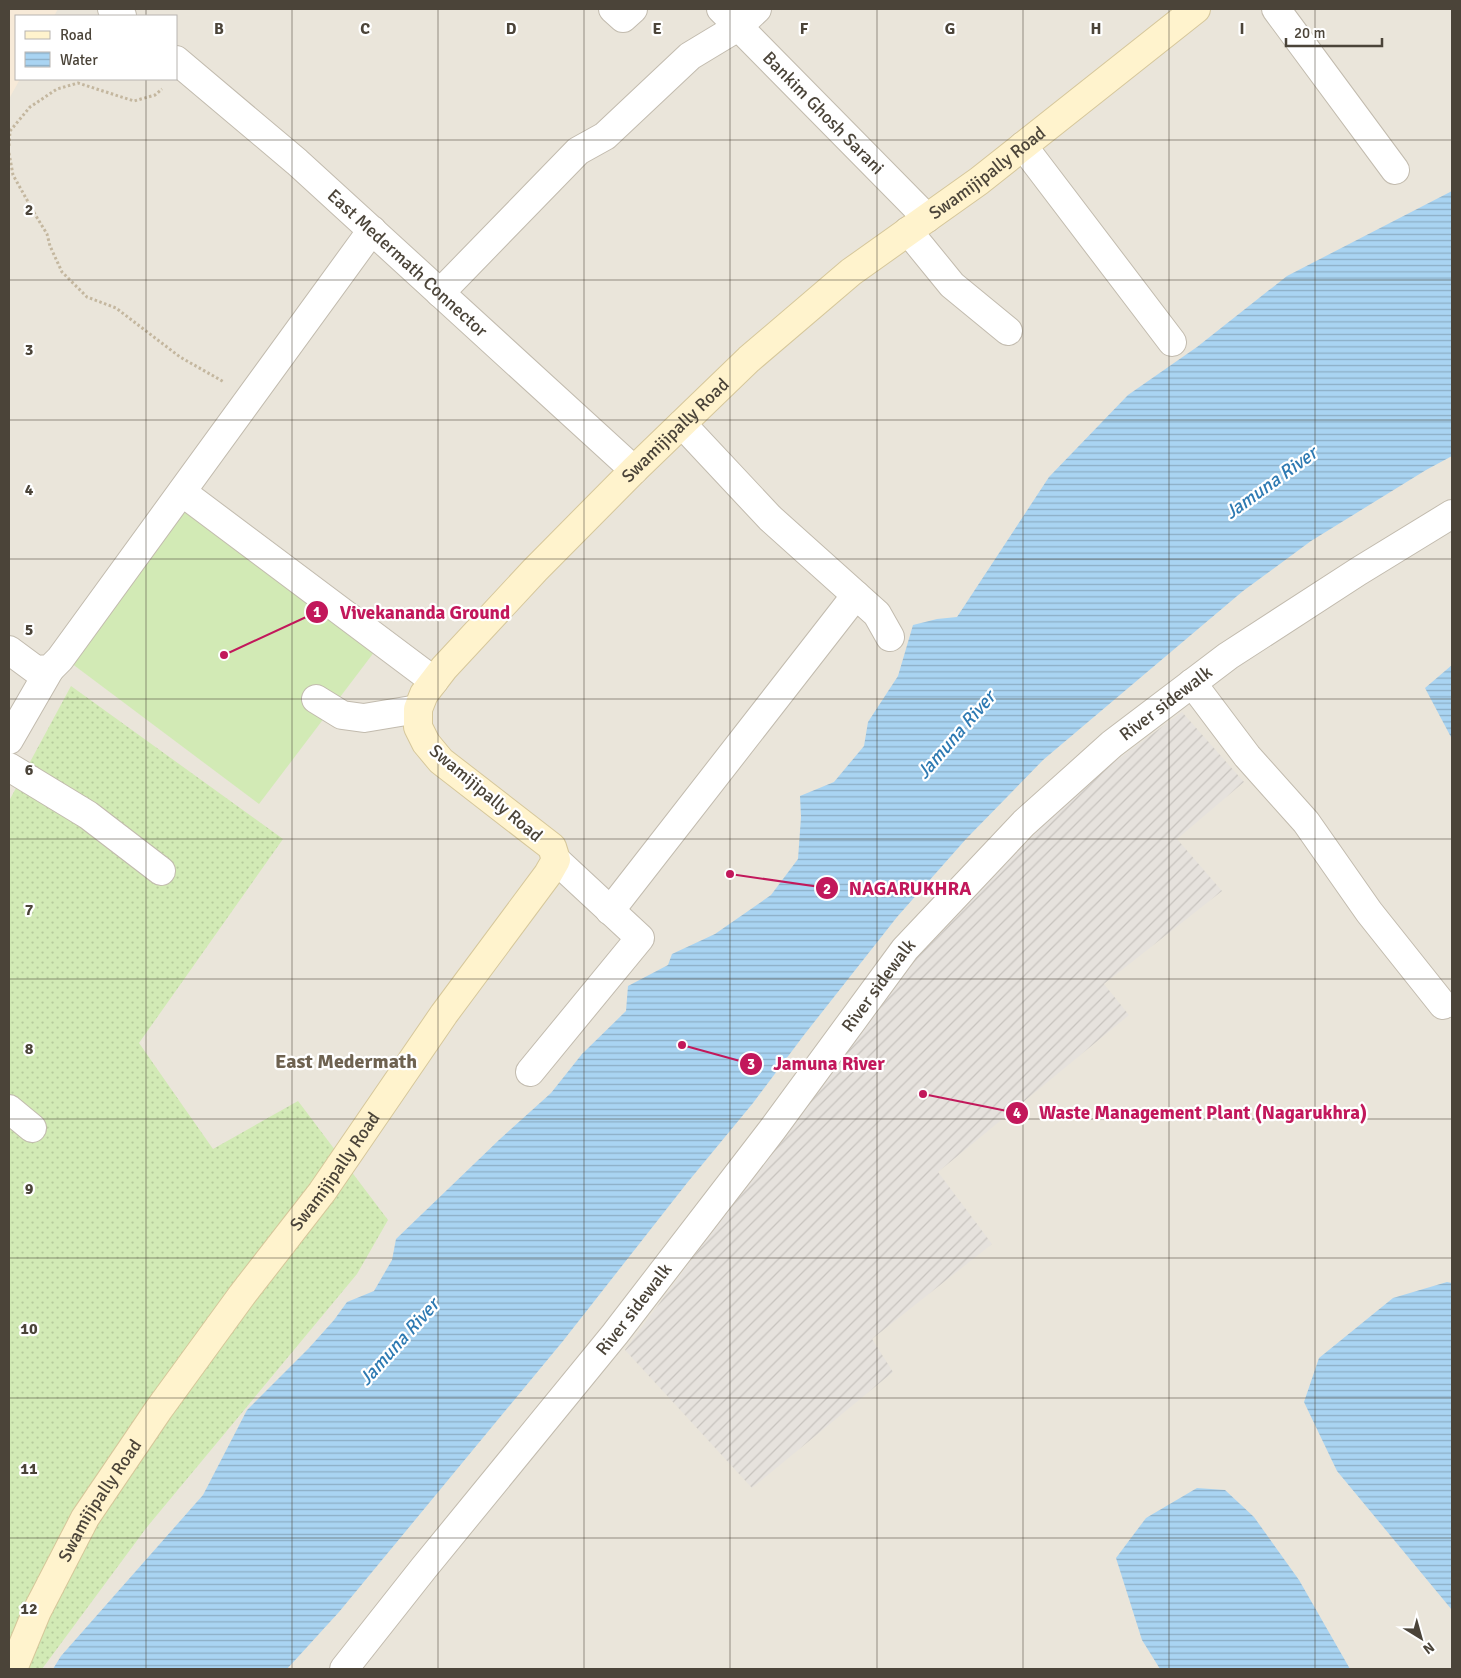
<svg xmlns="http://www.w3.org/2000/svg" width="1461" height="1678" viewBox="0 0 1461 1678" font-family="Signika,sans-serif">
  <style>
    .residential { fill: #eae5da; fill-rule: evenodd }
    .commercial { fill: #f7ead8 }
    .industrial { fill: url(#industrial-furrows) }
    .grass { fill: url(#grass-dots) }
    .pitch { fill: #d2eab5 }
    .water { fill: url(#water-rules) }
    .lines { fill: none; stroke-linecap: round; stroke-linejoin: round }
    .street-casing { stroke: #c2bbae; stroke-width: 30 }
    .secondary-casing { stroke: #d6c79b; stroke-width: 30 }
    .path { stroke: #c4b79f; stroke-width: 3; stroke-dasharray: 2.5 2.5; stroke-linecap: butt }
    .street { stroke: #fff; stroke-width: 28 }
    .secondary { stroke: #fff3cd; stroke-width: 28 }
    .grid { fill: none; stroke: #4b4439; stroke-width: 1; stroke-opacity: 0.55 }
    .labels { text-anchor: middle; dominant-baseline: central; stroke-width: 4.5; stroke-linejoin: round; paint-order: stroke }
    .street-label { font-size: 18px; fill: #4b4439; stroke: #fff }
    .water-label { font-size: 19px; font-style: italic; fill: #2e7ab2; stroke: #fff }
    .quarter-label { font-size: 20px; font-weight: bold; fill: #6e6250; stroke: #fff }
    .grid-label { font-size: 16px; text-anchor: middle; font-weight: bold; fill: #4b4439; stroke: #fff; stroke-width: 4.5; stroke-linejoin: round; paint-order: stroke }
    .leader { fill: none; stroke: #c2185b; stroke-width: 2 }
    .callout-dot { fill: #c2185b; stroke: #fff; stroke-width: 2 }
    .mark-label { font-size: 15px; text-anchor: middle; font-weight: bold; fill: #fff }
    .callout-label { font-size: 19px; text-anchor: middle; font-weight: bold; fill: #c2185b; stroke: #fff; stroke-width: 4.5; stroke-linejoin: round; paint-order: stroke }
  </style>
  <defs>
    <pattern id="industrial-furrows" width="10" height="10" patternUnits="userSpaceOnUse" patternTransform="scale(1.25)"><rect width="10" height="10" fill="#e6e2dd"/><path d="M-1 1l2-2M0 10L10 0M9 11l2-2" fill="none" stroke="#c7c3be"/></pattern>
    <pattern id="grass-dots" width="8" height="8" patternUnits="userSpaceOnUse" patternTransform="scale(1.25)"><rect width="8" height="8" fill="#d2eab5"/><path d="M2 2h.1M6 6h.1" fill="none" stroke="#b6ca9c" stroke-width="1.8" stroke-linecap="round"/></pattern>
    <pattern id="water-rules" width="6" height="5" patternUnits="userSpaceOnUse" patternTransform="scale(1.25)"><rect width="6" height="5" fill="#a9d4f2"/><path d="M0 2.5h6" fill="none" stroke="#8caec5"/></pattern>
  </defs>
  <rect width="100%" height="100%" fill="#f6f3ec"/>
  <path class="residential" d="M9 9H1452V1669H9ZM16 16H176V79H16Z"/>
  <path class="commercial" d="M9 9H58L54 16H16V79H20L9 99Z"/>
  <path class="industrial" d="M1182 712 1244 782 1177 839 1222 891 1104 984 1129 1015 938 1172 992 1244 872 1339 893 1372 752 1488 625 1350 907 966 1079 788Z"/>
  <path class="grass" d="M71 686 283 839 139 1043 213 1149 298 1101 388 1220 357 1274 147 1527 42 1669H9V801Z"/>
  <path class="pitch" d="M189 506 378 647 259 804 71 663Z"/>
  <path class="water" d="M1452 191V456L1426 470 1311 541 1243 591 1043 760 966 839 897 917 804 1035 753 1103 687 1183 563 1341 339 1612 287 1669H53L61 1656 203 1495 247 1410 309 1348 334 1320 347 1302 374 1291 392 1260 396 1239 500 1139 551 1093 582 1054 626 1011 628 986 668 965 672 954 715 934 771 895 798 859 801 817 800 796 834 782 864 746 868 722 898 676 913 625 937 619 957 617 1049 477 1128 395 1197 347 1287 276Z
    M1452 665V739L1425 688Z
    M1447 1282 1452 1283V1610L1337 1471 1304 1402 1319 1358 1393 1298Z
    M1197 1488 1225 1490 1254 1517 1299 1580 1350 1669H1160L1142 1640 1116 1558 1146 1518Z"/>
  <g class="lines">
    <defs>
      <g id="street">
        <path d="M112 9 122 16"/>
        <path d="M613 9 623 18 633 9"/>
        <path id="s1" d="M721 9 927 218"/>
        <path d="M1276 9 1395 170"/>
        <path id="s2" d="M176 60 297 162 634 470"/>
        <path d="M1023 146 1172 342"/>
        <path d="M908 231 952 285 1008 331"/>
        <path d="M440 293 578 151 605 136 690 56 738 27 757 9"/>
        <path d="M682 424 770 518 877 614 890 637"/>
        <path d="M182 492 434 681"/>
        <path d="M9 650 36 670 50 669 60 659 372 230"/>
        <path d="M1192 683 1247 756 1306 822 1369 912 1443 1005"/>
        <path d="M316 699 342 715 364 718 418 709"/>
        <path d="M9 740 50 669"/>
        <path d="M9 767 88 815 161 871"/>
        <path d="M610 911 856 595"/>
        <path d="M530 1072 640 938 556 860"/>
        <path d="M9 1109 32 1128"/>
        <path id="s3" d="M344 1669 423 1569 615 1334 772 1130 905 949 1024 823 1112 744 1228 656 1359 571 1452 514"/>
      </g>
      <g id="secondary">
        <path id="s4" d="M13 1669 37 1611 85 1518 159 1409 242 1295 322 1192 444 1014 548 874 556 860 552 847 441 761 426 743 418 727V709L424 694 444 668 535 570 634 470 749 359 851 272 979 181 1196 9"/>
      </g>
    </defs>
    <use href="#street" class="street-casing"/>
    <use href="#secondary" class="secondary-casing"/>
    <path class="path" d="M9 146 10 131 30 107 57 89 78 83 134 101 155 95 162 89
      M9 153 13 175 36 216 47 234 50 246 62 272 87 297 116 308 180 357 224 382"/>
    <use href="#street" class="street"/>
    <use href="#secondary" class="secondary"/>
  </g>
  <path class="grid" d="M146 9V16M292 9V1669M438 9V1669M584 9V1669M730 9V1669M877 9V1669M1023 9V1669M1169 9V1669M1315 9V1669M146 79V1669M9 140H1452M9 280H1452M9 420H1452M9 559H1452M9 699H1452M9 839H1452M9 979H1452M9 1119H1452M9 1258H1452M9 1398H1452M9 1538H1452"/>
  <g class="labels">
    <g class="street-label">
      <text stroke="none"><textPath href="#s1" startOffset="146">Bankim Ghosh Sarani</textPath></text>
      <text stroke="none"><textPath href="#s4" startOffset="1976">Swamijipally Road</textPath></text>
      <text stroke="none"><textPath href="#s2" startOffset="308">East Medermath Connector</textPath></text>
      <text stroke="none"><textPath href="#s4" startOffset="1571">Swamijipally Road</textPath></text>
      <text stroke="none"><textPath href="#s3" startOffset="1272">River sidewalk</textPath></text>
      <text transform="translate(486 793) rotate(40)">Swamijipally Road</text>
      <text stroke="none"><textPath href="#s3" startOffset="868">River sidewalk</textPath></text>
      <text stroke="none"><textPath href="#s4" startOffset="595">Swamijipally Road</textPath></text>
      <text stroke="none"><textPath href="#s3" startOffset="462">River sidewalk</textPath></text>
      <text stroke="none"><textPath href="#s4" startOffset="190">Swamijipally Road</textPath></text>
    </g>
    <g class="water-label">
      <text transform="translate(1271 483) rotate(-36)">Jamuna River</text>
      <text transform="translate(956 735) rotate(-49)">Jamuna River</text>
      <text transform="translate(399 1342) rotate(-48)">Jamuna River</text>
    </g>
    <g class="quarter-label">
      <text x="346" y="1061">East Medermath</text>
    </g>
  </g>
  <g class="grid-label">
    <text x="219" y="34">B</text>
    <text x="365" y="34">C</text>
    <text x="511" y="34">D</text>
    <text x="657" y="34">E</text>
    <text x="804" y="34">F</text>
    <text x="950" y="34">G</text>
    <text x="1096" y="34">H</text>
    <text x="1242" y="34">I</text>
    <text x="29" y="215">2</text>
    <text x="29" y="355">3</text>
    <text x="29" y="495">4</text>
    <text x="29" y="635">5</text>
    <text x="29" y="775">6</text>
    <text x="29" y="915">7</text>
    <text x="29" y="1054">8</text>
    <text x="29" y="1194">9</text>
    <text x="29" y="1334">10</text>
    <text x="29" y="1474">11</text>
    <text x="29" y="1614">12</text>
  </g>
  <path class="leader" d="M224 655L317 612M730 874L827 888M682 1045L751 1064M923 1094L1017 1113"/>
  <g class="callout-dot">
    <circle cx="224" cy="655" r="5"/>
    <circle cx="730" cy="874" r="5"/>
    <circle cx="682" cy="1045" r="5"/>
    <circle cx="923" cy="1094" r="5"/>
    <circle cx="317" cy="612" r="12"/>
    <circle cx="827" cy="888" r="12"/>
    <circle cx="751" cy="1064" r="12"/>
    <circle cx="1017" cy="1113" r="12"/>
  </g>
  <g class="mark-label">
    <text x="317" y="617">1</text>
    <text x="827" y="894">2</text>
    <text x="751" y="1069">3</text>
    <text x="1017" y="1118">4</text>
  </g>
  <g class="callout-label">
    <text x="425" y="619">Vivekananda Ground</text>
    <text x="910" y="895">NAGARUKHRA</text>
    <text x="829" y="1070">Jamuna River</text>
    <text x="1203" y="1119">Waste Management Plant (Nagarukhra)</text>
  </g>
  <rect width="1461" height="1678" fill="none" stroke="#4b4439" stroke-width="20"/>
  <rect x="15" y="15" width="162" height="65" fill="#ffffff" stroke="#b7b4b0"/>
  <rect x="25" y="31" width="25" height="8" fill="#fff3cd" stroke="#b7b4b0"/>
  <text x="60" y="40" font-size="15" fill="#4b4439">Road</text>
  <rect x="25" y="52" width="25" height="15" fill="url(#water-rules)" stroke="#b7b4b0"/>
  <text x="60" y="65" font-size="15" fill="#4b4439">Water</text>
  <g transform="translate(1421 1638) rotate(143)" stroke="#ffffff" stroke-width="4" paint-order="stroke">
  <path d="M0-4L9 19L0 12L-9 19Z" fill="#4b4439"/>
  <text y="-8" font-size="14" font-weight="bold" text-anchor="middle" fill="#4b4439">N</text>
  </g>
  <path d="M1286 38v8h96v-8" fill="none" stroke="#4b4439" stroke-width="2.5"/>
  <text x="1294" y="38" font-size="15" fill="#4b4439" stroke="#ffffff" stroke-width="4" paint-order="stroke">20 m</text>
</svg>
